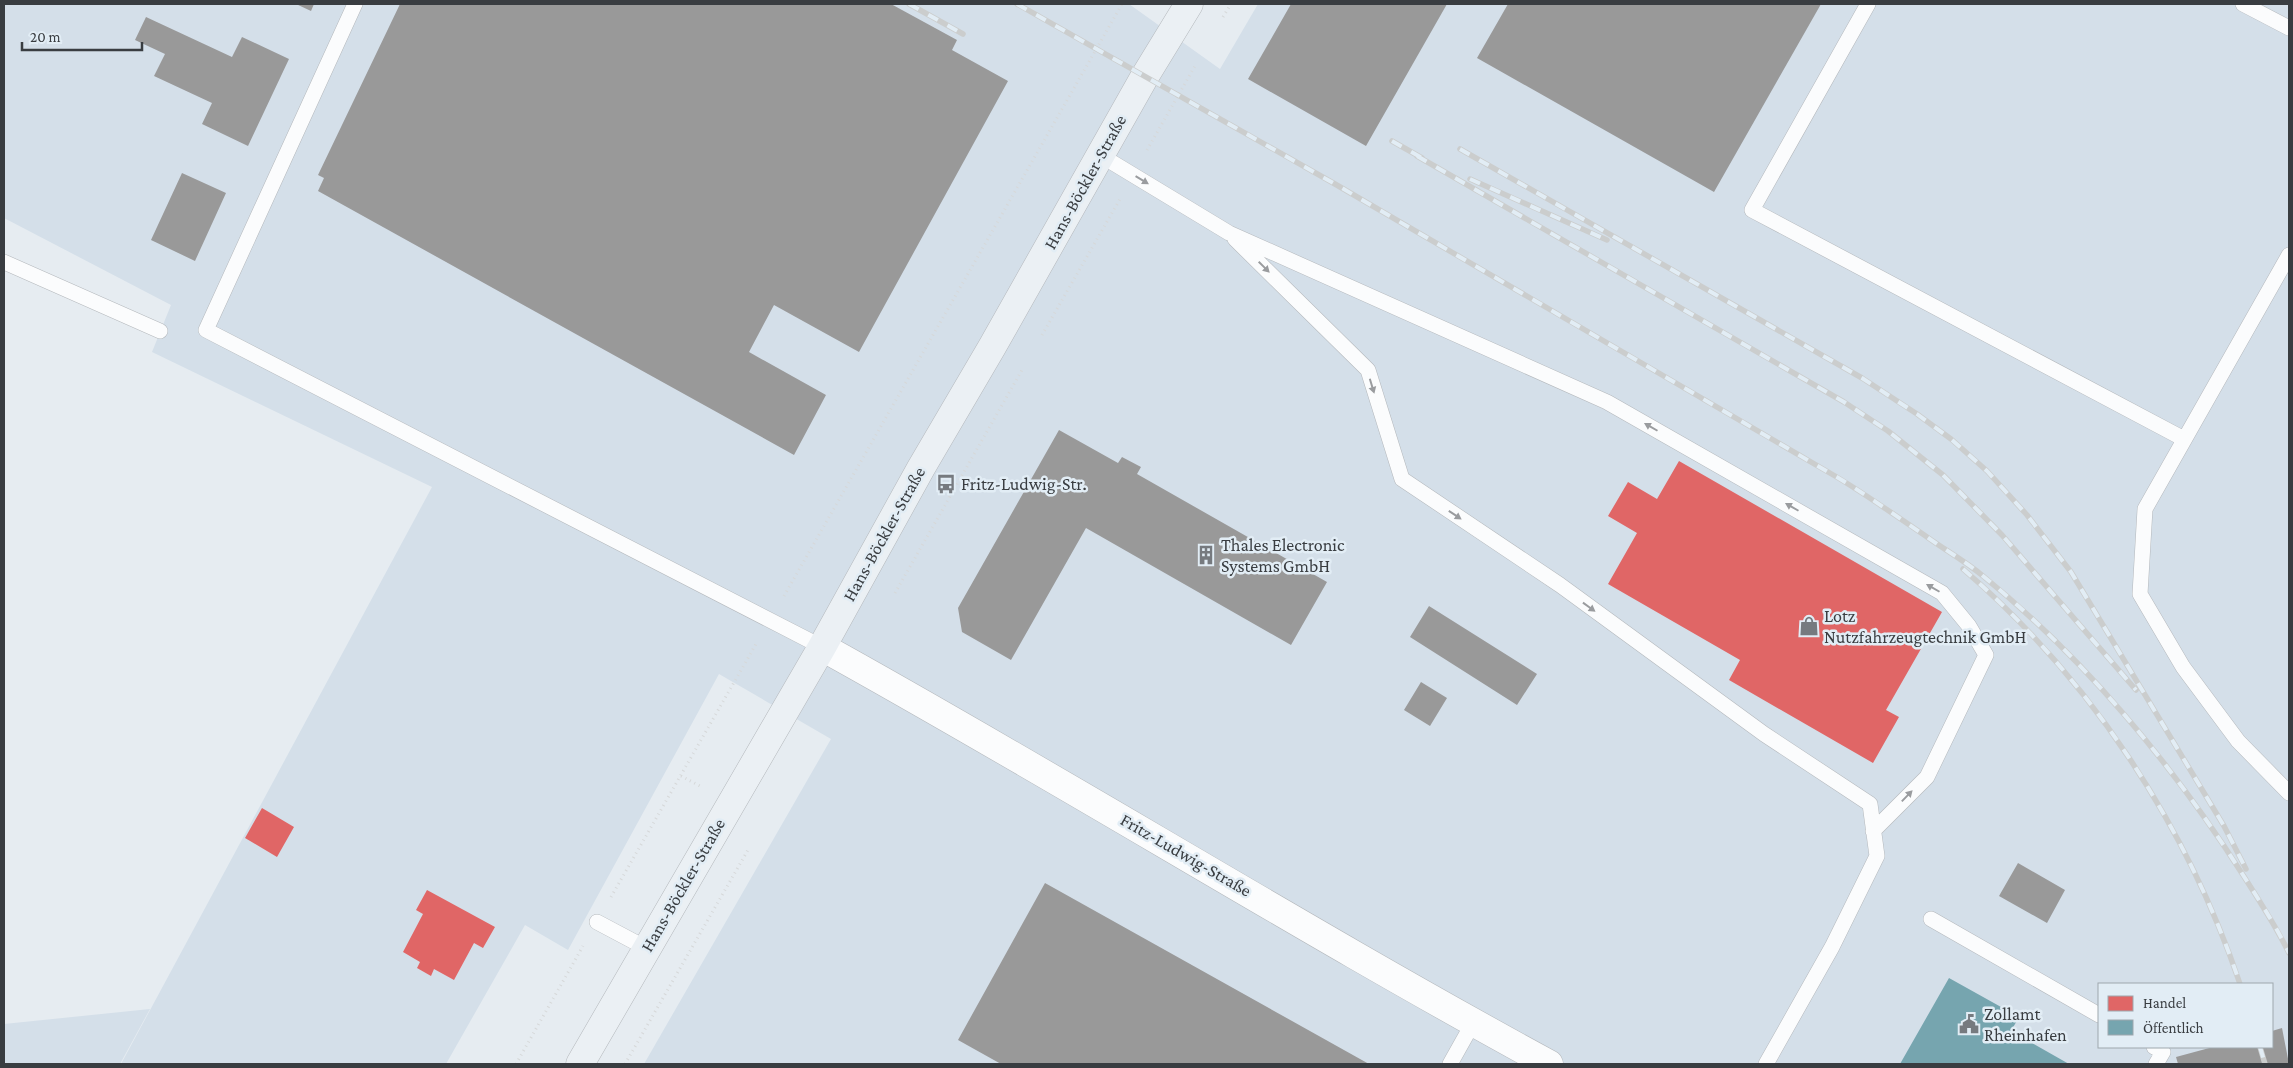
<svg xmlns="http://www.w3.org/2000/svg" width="2293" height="1068" viewBox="0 0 2293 1068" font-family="'Crimson Pro',serif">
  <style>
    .built { fill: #d4dfe9; fill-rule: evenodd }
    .shops { fill: #e06666 }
    .public { fill: #76a5af }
    .industry { fill: #999 }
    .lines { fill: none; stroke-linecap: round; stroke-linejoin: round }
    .lane-casing { stroke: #b4b8bc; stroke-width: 16 }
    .street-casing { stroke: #b4b8bc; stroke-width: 29 }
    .secondary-casing { stroke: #b4b8bc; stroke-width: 29 }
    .path { stroke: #d6d8d9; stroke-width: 3; stroke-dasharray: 1 4; stroke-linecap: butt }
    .lane { stroke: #fbfcfd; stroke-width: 15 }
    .street { stroke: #fbfcfd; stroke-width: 28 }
    .secondary { stroke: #ebf0f4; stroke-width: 28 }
    .rail-casing { stroke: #cbcdcd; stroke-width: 5.5 }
    .rail { stroke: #e2edf5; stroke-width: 4; stroke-dasharray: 11; stroke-linecap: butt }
    .oneway { fill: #9a9c9f }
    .labels { text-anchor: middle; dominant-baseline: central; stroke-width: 5; stroke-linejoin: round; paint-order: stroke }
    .street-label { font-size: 18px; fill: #393d41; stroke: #e2edf5 }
    .poi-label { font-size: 18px; fill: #393d41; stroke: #e2edf5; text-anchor: start }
  </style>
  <rect width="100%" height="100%" fill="#e6ecf1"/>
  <path class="built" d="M4 4H1129L1220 69 1258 4H2289V1064H644L831 739 719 674 568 950 525 925 446 1064H121L432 487 152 352 171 305 4 218ZM2099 984H2272V1047H2099Z
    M150 1009 120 1064H4V1024Z"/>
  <path class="shops" d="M1679 461 1942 612 1886 710 1899 717 1873 763 1729 680 1740 660 1608 584 1637 533 1608 516 1628 482 1657 499Z
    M262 808 294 827 277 857 245 838Z
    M427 890 495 927 483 948 474 943 454 980 434 969 431 976 417 968 420 962 403 952 423 914 416 910Z"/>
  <path class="public" d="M1949 978 2019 1017 2011 1031 2069 1064H1900Z"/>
  <path class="industry" d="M296 4H314L311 11Z
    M400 4H891L957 40 952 50 1008 81 859 352 774 305 749 352 826 395 794 455 318 191 324 178 318 175Z
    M1291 4H1447L1366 146 1248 79Z
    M1508 4H1821L1714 192 1477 58Z
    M146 17 232 57 242 37 289 59 248 146 202 124 212 103 154 76 165 54 135 40Z
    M182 173 226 193 195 261 151 240Z
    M1059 430 1118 463 1122 457 1141 467 1137 474 1327 582 1291 645 1086 528 1011 660 962 632 958 608Z
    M1429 606 1537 674 1517 705 1410 637Z
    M1421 682 1447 698 1430 726 1404 710Z
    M2018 863 2065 890 2047 923 1999 896Z
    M1045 883 1369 1064H1001L958 1040Z
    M2282 1028 2289 1064H2178L2176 1057 2213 1047H2272V1031Z"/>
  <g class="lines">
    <defs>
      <path id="lane" d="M355 4 206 330 822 647
        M1868 4 1752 210 2184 439
        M2243 4 2289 28
        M1100 155 1229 233 1607 402 1942 593 1969 626 1986 655 1927 777 1873 831
        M1235 239 1368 370 1402 479 1560 585 1764 734 1870 804 1877 856 1832 947 1766 1064
        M2289 255 2145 509 2140 594 2183 667 2238 741 2289 793
        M4 262 160 331
        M1931 919 2099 1015
        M597 922 646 948
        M2154 1047 2163 1052 2156 1064
        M1450 1064 1473 1023"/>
      <path id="street" d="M822 647C1066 782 1304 931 1549 1064"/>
      <path id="secondary" d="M580 1064 822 647 921 468 992 347 1145 76 1189 4"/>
    </defs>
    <use href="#lane" class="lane-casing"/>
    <use href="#street" class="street-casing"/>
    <use href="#secondary" class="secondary-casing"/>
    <path class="path" d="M1223 17 1231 4
      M1147 150 1195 66
      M1042 335 1120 199
      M895 593 1022 370
      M784 596 1122 4
      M681 776 700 786
      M611 897 756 644
      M516 1064 583 946
      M625 1064 748 850"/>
    <use href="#lane" class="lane"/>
    <use href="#street" class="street"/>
    <use href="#secondary" class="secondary"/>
    <defs>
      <path id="rail" d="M909 4 963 34
        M1017 4 1335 184 1835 476C1867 495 1896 516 1927 537 1945 550 1965 561 1983 576 2084 658 2173 765 2243 875 2259 900 2276 926 2289 953
        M1392 141 1422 158
        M1460 149 1862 378 1917 414 1951 439 1987 471 2027 515 2071 572 2224 826 2246 869
        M1417 156 1844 402 1888 431 1943 475 2002 535 2136 690
        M1470 179 1607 240
        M1963 569C2090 678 2187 826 2240 984
        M2260 1047 2265 1064"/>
    </defs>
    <use href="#rail" class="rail-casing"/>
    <use href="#rail" class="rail"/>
  </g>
  <defs><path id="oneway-solid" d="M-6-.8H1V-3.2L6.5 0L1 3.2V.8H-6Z" transform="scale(1.25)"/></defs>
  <g class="oneway">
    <use href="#oneway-solid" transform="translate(1142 180) rotate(31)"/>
    <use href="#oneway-solid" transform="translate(1264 267) rotate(45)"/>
    <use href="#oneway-solid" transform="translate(1372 386) rotate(73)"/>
    <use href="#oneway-solid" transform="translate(1651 427) rotate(-150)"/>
    <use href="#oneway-solid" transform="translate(1792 507) rotate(-150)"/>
    <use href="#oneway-solid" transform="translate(1455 515) rotate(34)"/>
    <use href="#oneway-solid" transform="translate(1933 588) rotate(-150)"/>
    <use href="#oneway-solid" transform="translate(1589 607) rotate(36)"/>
    <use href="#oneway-solid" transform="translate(1907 796) rotate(-46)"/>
  </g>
  <defs>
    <symbol id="bus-bare" viewBox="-9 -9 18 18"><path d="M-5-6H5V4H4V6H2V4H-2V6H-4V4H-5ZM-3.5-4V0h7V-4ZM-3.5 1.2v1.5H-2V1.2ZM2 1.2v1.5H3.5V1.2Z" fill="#767a7f" stroke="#e2edf5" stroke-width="2.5" paint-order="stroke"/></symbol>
    <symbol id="building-bare" viewBox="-9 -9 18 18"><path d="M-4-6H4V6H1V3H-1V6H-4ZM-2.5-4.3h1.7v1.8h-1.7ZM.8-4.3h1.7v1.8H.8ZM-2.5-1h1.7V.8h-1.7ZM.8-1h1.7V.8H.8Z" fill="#767a7f" stroke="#e2edf5" stroke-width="2.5" paint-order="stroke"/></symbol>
    <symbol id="shop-bare" viewBox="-9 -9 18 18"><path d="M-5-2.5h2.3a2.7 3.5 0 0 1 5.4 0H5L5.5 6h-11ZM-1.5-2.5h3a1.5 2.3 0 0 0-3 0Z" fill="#767a7f" stroke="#e2edf5" stroke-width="2.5" paint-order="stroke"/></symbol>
    <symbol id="civic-bare" viewBox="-9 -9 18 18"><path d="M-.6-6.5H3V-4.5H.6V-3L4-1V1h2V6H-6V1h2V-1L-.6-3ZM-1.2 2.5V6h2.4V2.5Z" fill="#767a7f" stroke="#e2edf5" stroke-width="2.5" paint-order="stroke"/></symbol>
  </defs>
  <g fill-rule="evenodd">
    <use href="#bus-bare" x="932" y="470" width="28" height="28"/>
    <use href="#building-bare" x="1192" y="541" width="28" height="28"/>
    <use href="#shop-bare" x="1795" y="612" width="28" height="28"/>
    <use href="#civic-bare" x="1955" y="1010" width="28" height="28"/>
  </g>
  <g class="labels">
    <g class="street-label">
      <text transform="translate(1085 182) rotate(-61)">Hans-Böckler-Straße</text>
      <text transform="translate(884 534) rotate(-61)">Hans-Böckler-Straße</text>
      <text transform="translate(1186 855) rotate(30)">Fritz-Ludwig-Straße</text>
      <text transform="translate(683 885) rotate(-60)">Hans-Böckler-Straße</text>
    </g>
    <g class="poi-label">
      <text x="961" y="484">Fritz-Ludwig-Str.</text>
      <text x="1221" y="545">Thales Electronic<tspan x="1221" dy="21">Systems GmbH</tspan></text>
      <text x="1824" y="616">Lotz<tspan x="1824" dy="21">Nutzfahrzeugtechnik GmbH</tspan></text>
      <text x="1984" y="1014">Zollamt<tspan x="1984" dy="21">Rheinhafen</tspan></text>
    </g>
  </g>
  <rect width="2293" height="1068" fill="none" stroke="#393d41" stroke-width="10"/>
  <rect x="2098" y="983" width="175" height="65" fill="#e2edf5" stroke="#9ea7ad"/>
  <rect x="2108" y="996" width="25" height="15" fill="#e06666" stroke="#9ea7ad"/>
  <text x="2143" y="1008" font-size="15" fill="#393d41">Handel</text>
  <rect x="2108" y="1020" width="25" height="15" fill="#76a5af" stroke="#9ea7ad"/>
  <text x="2143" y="1033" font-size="15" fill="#393d41">Öffentlich</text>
  <path d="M22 42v8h120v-8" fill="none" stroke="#393d41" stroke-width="2.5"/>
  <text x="30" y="42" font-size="15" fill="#393d41" stroke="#e2edf5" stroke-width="4" paint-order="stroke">20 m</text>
</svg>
